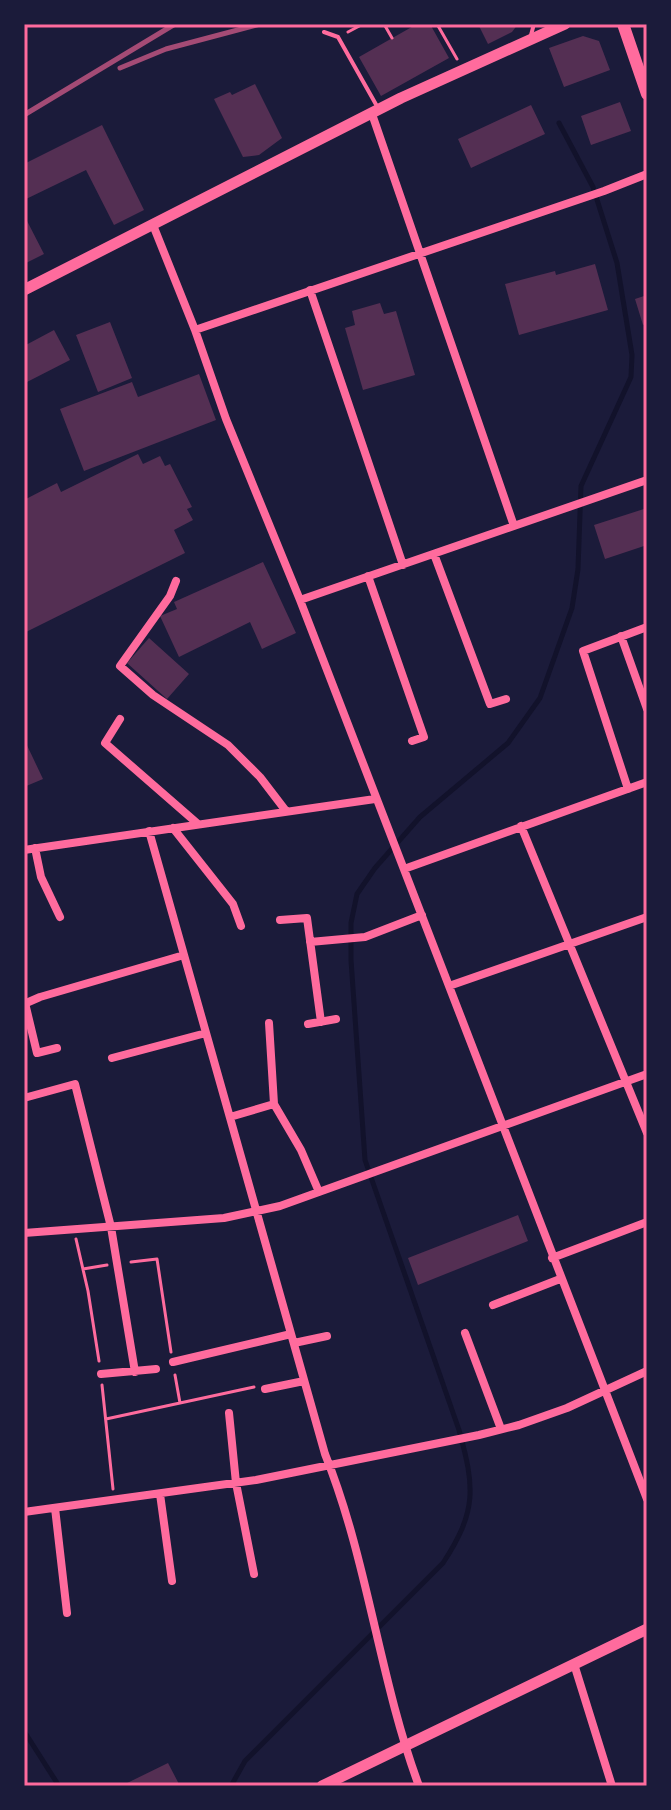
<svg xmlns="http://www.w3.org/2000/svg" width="671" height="1810" viewBox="0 0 671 1810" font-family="Montserrat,sans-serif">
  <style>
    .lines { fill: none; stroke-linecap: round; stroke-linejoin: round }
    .stream { stroke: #12122b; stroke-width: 5 }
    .building { fill: #542f53 }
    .path { stroke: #ff6b9d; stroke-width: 3 }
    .service { stroke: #ff6b9d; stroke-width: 4 }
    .minor { stroke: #ff6b9d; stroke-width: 8 }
    .tertiary { stroke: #ff6b9d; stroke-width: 11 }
    .secondary { stroke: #ff6b9d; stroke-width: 12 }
    .rail { stroke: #a44b75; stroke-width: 5 }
    .neatline { fill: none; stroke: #ff6b9d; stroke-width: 3 }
  </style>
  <rect width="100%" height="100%" fill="#1b1b3a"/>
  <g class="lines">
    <path class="stream" d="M24 1731 59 1786
      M231 1786 245 1761 443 1563C477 1511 475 1488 459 1430L365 1160 351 960V923L357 894 375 868 420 817 508 743 540 698 572 608 578 569 581 486 631 377 632 355 617 263 593 187 559 123"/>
  </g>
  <path class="building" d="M417 24H430L449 58 381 96 359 57Z
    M478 24H518L512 32 488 44Z
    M583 36 599 41 610 70 564 87 549 48Z
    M255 84 282 138 259 155 243 157 214 99 230 92 232 95Z
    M620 102 631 131 591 145 581 116Z
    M531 105 545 134 471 168 458 139Z
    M102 125 144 210 114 225 86 170 24 200V164Z
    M24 215 44 254 24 264Z
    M595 264 608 310 519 335 505 284 555 271 556 275Z
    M647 295V323L643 325 635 299Z
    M380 303 384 314 396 311 415 375 363 390 345 328 355 325 352 311Z
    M110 322 132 378 98 392 76 335Z
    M54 330 70 360 27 382 24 376V346Z
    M199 374 216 420 84 471 60 409 132 382 138 397Z
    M138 454 143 464 160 456 165 466 170 464 192 507 187 509 193 520 174 530 185 553 24 633V500L57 483 61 492Z
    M647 508V545L605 559 594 525Z
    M263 562 296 633 262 649 250 622 179 657 160 616 177 609 174 602Z
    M149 638 189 674 167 699 127 663Z
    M24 739 43 779 24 787Z
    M518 1215 528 1241 418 1285 408 1258Z
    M168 1763 180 1786H121Z"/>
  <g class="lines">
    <path class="path" d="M384 24 392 38
      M437 24 457 59
      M348 32 363 24
      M76 1239 88 1291 99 1361
      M131 1262 157 1259 171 1352
      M83 1269 107 1265
      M175 1375 180 1403
      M102 1385 113 1489
      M106 1419 254 1387"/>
    <path class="service" d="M324 32 338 37 378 108
      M531 35 534 24"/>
    <path class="minor" d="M372 114 514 526
      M153 225 195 330 226 419 300 600 647 1499
      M310 290 403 565
      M195 330 604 191 647 174
      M434 554 490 704 506 699
      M368 576 424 737 412 741
      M176 581 170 596 120 666 153 695 228 745 260 777 286 811
      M300 600 647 480
      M621 636 647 709
      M120 719 105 743 198 824
      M628 789 583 651 647 627
      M521 826 647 1133
      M173 828 233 904 241 926
      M149 831 325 1454C368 1561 379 1678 419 1786
      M35 848 41 877 60 917
      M24 850 375 799
      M404 869 647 782
      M280 920 307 918 321 1022
      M310 942 365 937 422 915
      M449 986 647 917
      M25 1003 37 1053 57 1048
      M24 1004 40 997 184 955
      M269 1023 274 1104 301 1150 319 1192
      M308 1024 336 1019
      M112 1058 206 1033
      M24 1098 75 1084 111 1227 135 1372
      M230 1117 274 1104
      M24 1233 224 1218 280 1206 647 1074
      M552 1258 647 1222
      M493 1305 560 1279
      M465 1333 501 1429
      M294 1343 327 1336
      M173 1362 291 1334
      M101 1374 156 1369
      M265 1389 304 1381
      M229 1413 236 1483 254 1574
      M160 1494 172 1581
      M55 1508 67 1613
      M24 1512 256 1480 479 1435 519 1425 567 1408 647 1371
      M574 1664 612 1786"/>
    <path class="tertiary" d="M24 290 401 98 565 24
      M322 1786 647 1629"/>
    <path class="secondary" d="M623 24 647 94"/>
    <path class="rail" d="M120 68 166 49 260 24
      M24 115 175 24"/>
  </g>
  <rect width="671" height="1810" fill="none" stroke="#1b1b3a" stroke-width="52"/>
  <rect x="26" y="26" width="619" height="1758" class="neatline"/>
</svg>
